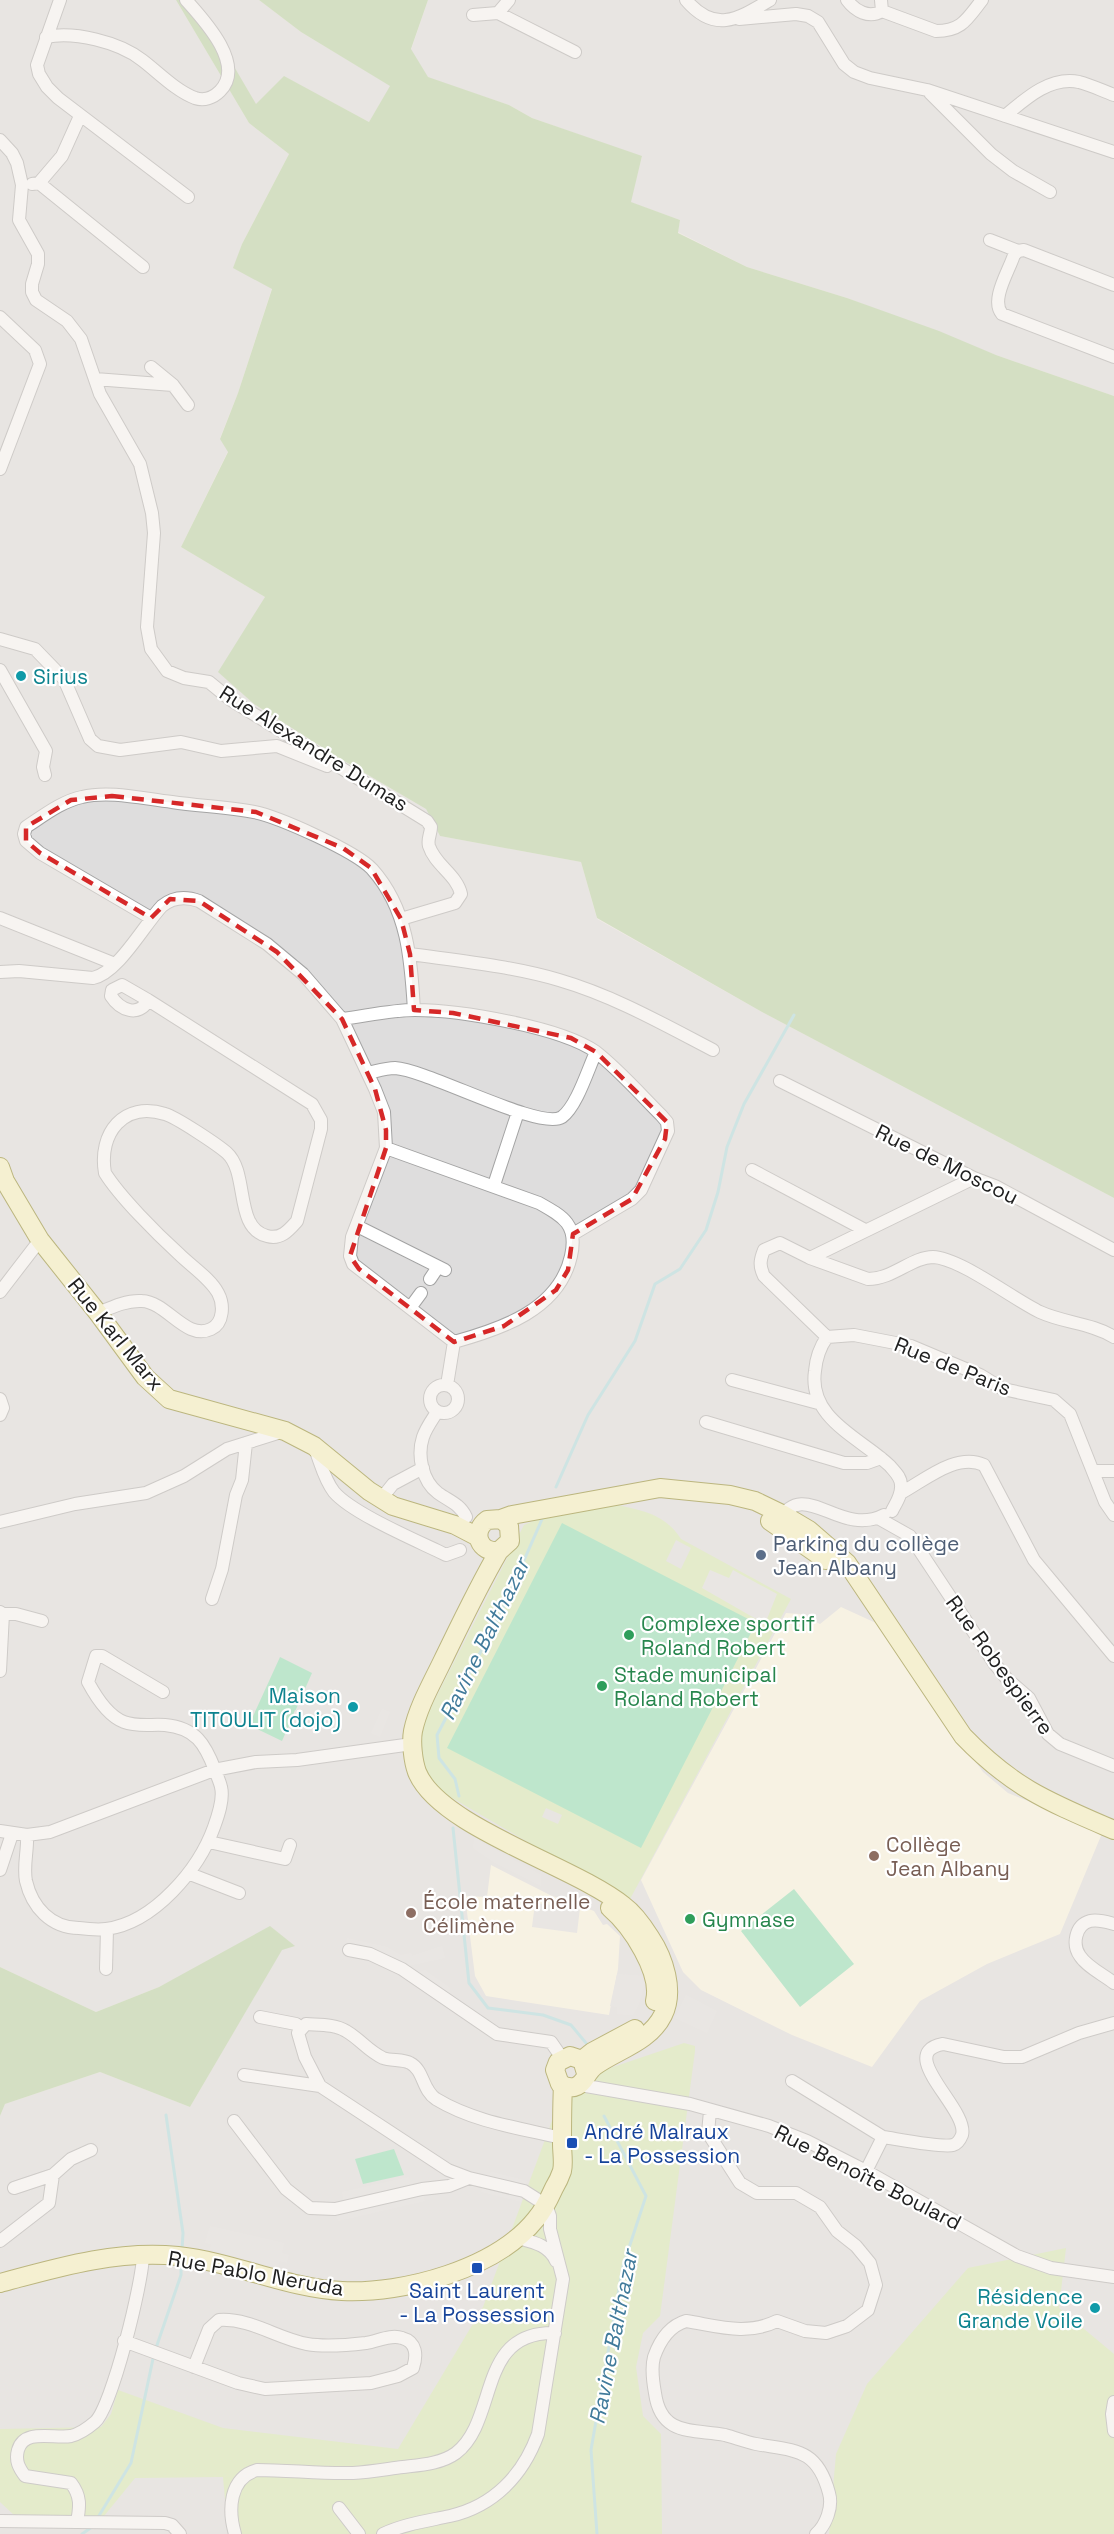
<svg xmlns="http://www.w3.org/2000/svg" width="1114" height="2534" viewBox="0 0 1114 2534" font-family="'Space Grotesk',sans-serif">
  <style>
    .residential { fill: #dedddd }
    .education { fill: #fffae0 }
    .grass { fill: #d4ecab; fill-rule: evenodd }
    .forest { fill: #b2d19a }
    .pitch { fill: #82e1ae }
    .parking { fill: #e0e0e0 }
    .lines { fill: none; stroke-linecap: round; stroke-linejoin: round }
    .stream { stroke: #a5dbdf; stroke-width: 3 }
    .minor-casing { stroke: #a4a4a4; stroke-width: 14 }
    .secondary-casing { stroke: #7b7602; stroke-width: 20 }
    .minor { stroke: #fff; stroke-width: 12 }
    .secondary { stroke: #fbf5b9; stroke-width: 18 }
    .marked { fill: none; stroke: #d62828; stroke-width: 4.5; stroke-dasharray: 12 8; stroke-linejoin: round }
    .culture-dot { fill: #0f9aa8; stroke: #fff; stroke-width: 2 }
    .service-dot { fill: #5c6f8a; stroke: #fff; stroke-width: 2 }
    .leisure-dot { fill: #2e9e5b; stroke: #fff; stroke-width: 2 }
    .education-dot { fill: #8d6e63; stroke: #fff; stroke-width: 2 }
    .transit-dot { fill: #1a4fb4; stroke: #fff; stroke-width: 2 }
    .labels { text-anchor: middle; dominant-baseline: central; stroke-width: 4.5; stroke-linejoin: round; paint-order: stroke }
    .culture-label { font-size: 21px; fill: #0d838f; stroke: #fff; text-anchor: end }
    .street-label { font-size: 21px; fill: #202020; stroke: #fff }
    .service-label { font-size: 21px; fill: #4e5e75; stroke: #fff; text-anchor: start }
    .leisure-label { font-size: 21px; fill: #27864d; stroke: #fff; text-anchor: start }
    .education-label { font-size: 21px; fill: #785e54; stroke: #fff; text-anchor: start }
    .transit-label { font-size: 21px; fill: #164399; stroke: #fff; text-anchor: start }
    .water-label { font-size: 22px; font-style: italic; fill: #417b9b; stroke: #fff }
  </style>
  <rect width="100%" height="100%" fill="#f0ebe6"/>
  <path class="residential" d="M0 0H176L249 123 289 154 242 244 234 268 272 288 238 393 220 438 228 451 181 547 265 597 237 688 254 704 339 758 426 809 440 836 581 862 597 919 762 1012 1114 1198V2534H0V2116L5 2104 100 2072 190 2107 282 1949 295 1947 202 1965 159 1987 96 2012 0 1967Z
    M195 0H259L301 32 391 86 369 122 285 77 256 105Z
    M428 0H1114V396L996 355 847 298 747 267 678 232 680 220 630 202 642 157 532 118 509 105 428 78 411 50Z"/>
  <path class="education" d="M841 1607 876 1623 983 1772 1008 1793 1103 1831 1060 1934 987 1964 920 2001 872 2067 792 2035 701 1990 683 1972 641 1880 786 1613 800 1614 820 1624Z
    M491 1865 550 1895 594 1911 603 1925 607 1924 620 1936 618 1969 609 2015 486 1996 475 1976 465 1896 487 1897Z"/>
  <path class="grass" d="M614 1504C642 1511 664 1513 681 1539L791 1599 629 1901 442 1792C422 1767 415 1754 423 1723L524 1525 536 1520ZM676 1540 691 1548 681 1569 666 1561ZM546 1808 562 1815 558 1824 542 1817Z
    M684 2043 695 2046V2051L660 2316 643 2333 636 2367 643 2416 661 2434 662 2534H228L223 2477 135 2478 104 2516 14 2515 0 2502V2429L101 2427 111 2414 118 2390 223 2428 398 2449 483 2307 566 2083Z
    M1066 2248 1059 2308 1114 2354V2534H829L836 2454 867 2384 968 2268Z"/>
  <path class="forest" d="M176 0H195L256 104 284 76 369 122 390 86 301 32 259 0H428L411 49 428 77 509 105 532 118 642 156 631 202 680 220 678 233 747 267 847 298 939 331 996 355 1114 396V1198L762 1012 597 918 581 862 440 836 426 809 339 758 254 704 218 672 265 597 181 547 228 452 220 439 238 393 272 289 233 268 242 244 289 154 249 123Z
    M270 1926 295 1946 282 1950 190 2107 100 2072 5 2104 0 2116V1967L96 2012 159 1987Z"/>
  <path class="pitch" d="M562 1523 756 1623 641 1848 447 1748Z
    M280 1657 312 1673 282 1741 249 1725Z
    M794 1889 854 1964 800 2007 741 1931Z
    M394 2149 404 2175 363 2184 355 2159Z"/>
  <path class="parking" d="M710 1570 729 1578 733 1570 777 1594 765 1624 702 1588Z
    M382 1709 390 1712 380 1737 371 1733Z
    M295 1710 309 1717 304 1730 290 1723Z
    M475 1835 479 1841 541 1875V1886L495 1863 473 1848Z
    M535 1903 580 1908 577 1933 532 1927Z
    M347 1938 387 1947 401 1955 411 1953 412 1956 442 1946 445 1958 403 1967 346 1948Z
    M425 1970 450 1988V1995L416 1973Z
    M617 1974 647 1976 639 2004 633 2015 617 2014V2007L610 2006Z
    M686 1995 717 2011 707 2033 675 2018Z
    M492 2172 527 2181 521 2202 481 2192 485 2176Z
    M409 2177 411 2187 421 2185 425 2201 338 2221 334 2204 344 2202 342 2192Z
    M210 2226 284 2243 282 2253 289 2255 287 2263 280 2261 277 2268 210 2250 211 2244 205 2243Z"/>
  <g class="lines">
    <path class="stream" d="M556 1487 588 1415 635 1341 655 1284 680 1269 706 1230 718 1192 727 1147 744 1104 794 1015
      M459 1796 455 1779 439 1758 437 1735 500 1615 543 1517
      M453 1828 469 1983 488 2008 543 2015 571 2025 586 2043
      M166 2115 183 2233 182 2250
      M156 2348 181 2275V2263
      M97 2519 131 2463 154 2354
      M82 2534 92 2527
      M597 2534 591 2450 623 2266 646 2196 604 2116"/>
    <defs>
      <path id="minor" d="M60 0 37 65 39 74 47 87 58 98 188 197
        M686 0C715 34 738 19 770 0
        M847 0C855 11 869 19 882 11L881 0
        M882 11 936 31C962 31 967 19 982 0
        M498 13 509 0
        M473 15 498 13 575 52
        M739 19 796 14 808 16 818 22 844 64 854 72 870 78 927 90 1114 152
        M46 37C74 31 119 42 142 60 158 72 176 91 195 98 204 101 213 98 220 91 246 65 204 20 186 0
        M930 93 991 154 1013 171 1050 192
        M1005 116C1025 99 1050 76 1079 82 1091 85 1103 91 1114 95
        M0 140 12 153 17 163 22 185 19 220 38 254V264L32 284V292L36 300 67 321 81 339 100 394 140 464 152 513 154 533 147 627 151 649 167 671 184 678 209 682 231 700 427 821 431 827C431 834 427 839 429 846 435 865 457 875 461 894L455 903 401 919
        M39 183 143 267
        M32 184 39 183 62 156 80 116
        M990 240 1018 251 1024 250 1114 285
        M1018 251 1014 255C1009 271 990 300 1002 314L1114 357
        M0 317 35 350 40 364 0 469
        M151 367 173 385 188 405
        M95 379 173 385
        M0 639 35 649 64 679 90 739 98 746 120 750 181 742 221 751 277 746 327 766
        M0 670 46 751 43 767 45 775
        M0 918 115 964
        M151 918 40 853 26 841 24 834 26 827C43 816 62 801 82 797 110 790 144 799 172 802 199 806 227 807 254 812 279 817 355 851 372 869 408 909 411 960 414 1010
        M410 954C460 961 511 966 559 980 614 996 663 1024 713 1050
        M0 972 19 971 93 978C118 973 144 925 162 906 173 897 185 896 199 901L267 944 303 974 342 1019 375 1089 384 1112 386 1148 352 1237 350 1256 353 1264 454 1342
        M342 1019C366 1016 391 1010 415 1010 459 1010 561 1027 596 1052 618 1069 641 1095 661 1115L667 1122 668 1131 641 1190 632 1199 573 1234
        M368 1073C377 1071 386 1068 395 1068 428 1070 540 1131 562 1117 577 1106 588 1069 596 1052
        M780 1081 974 1178 995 1186 1114 1250
        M386 1148 539 1203C564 1217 578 1225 571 1256 559 1310 501 1329 454 1342
        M752 1170 865 1230
        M494 1185 518 1112
        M357 1226 445 1270
        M810 1258 974 1178
        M430 1279 438 1267
        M0 1292 40 1240
        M410 1308 421 1293
        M98 1313C112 1307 127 1300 142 1301 167 1302 186 1341 211 1329 224 1323 224 1304 218 1293 210 1278 191 1266 179 1254 157 1234 120 1197 105 1173 98 1133 124 1101 165 1114 176 1117 218 1145 227 1153 249 1173 234 1228 267 1236 281 1240 289 1230 297 1221L321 1129V1120L312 1104 148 1000 122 985 112 990 111 996C120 1010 139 1018 148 1000
        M827 1337 764 1276C759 1266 760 1260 764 1250L780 1243 810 1258 868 1279C893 1279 912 1257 933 1257 960 1258 1013 1299 1040 1312 1064 1323 1091 1323 1114 1337
        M827 1337 854 1335 911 1346 980 1375 1003 1389 1054 1400 1070 1414 1105 1502 1114 1515
        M827 1337C820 1347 816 1359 815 1371 808 1419 861 1438 890 1466 895 1472 901 1477 901 1485 902 1495 896 1503 892 1511
        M732 1380 818 1403
        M430 1399a14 14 0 1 1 28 0a14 14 0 1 1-28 0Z
        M447 1385 454 1342
        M0 1399 3 1408 0 1415
        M437 1412C432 1420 426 1428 423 1437 417 1455 422 1481 438 1493 449 1501 460 1504 466 1517
        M706 1422 844 1463H867L881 1458
        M315 1449C321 1464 324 1479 334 1492 352 1513 413 1539 440 1552L446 1555 460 1550
        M1094 1471H1114
        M901 1493C925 1480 957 1452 984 1465L1034 1560 1114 1656
        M381 1499 393 1484 423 1468
        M878 1518 910 1536 994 1663 1007 1679 1029 1698 1048 1734 1060 1744 1114 1766
        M779 1521C804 1476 839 1538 884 1515
        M0 1522 75 1504 146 1493 184 1476 227 1449 284 1431
        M212 1599 222 1569 236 1495 242 1480 246 1443
        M0 1612 3 1614H16L42 1621
        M0 1671 3 1614
        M0 1831 27 1835 50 1832 214 1770 256 1762 297 1760 412 1744
        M27 1835C28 1850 23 1866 26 1881 32 1907 51 1928 79 1928 87 1929 97 1930 106 1929 154 1923 199 1869 214 1827 218 1816 224 1799 221 1787 220 1782 217 1776 215 1770 205 1744 196 1728 165 1725 152 1724 137 1727 124 1722 108 1716 96 1697 88 1682L96 1656H102L163 1692
        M209 1842 285 1859 290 1845
        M0 1870 12 1834
        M190 1874 239 1893
        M1114 1924C1107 1922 1098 1919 1090 1921 1075 1925 1072 1945 1080 1956 1087 1967 1104 1975 1114 1983
        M349 1950 370 1954 402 1969 497 2034 551 2042 562 2058
        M106 1969 107 1929
        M260 2017 296 2024 301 2028
        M244 2075 320 2086 448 2170 469 2178 524 2191 546 2205 550 2216V2229L563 2279 538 2434C523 2475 494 2506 450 2516 427 2521 404 2524 383 2534
        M792 2081 883 2137
        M581 2083 586 2086 690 2104 769 2126 807 2141 866 2171 1017 2256 1051 2268 1114 2277
        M320 2086 305 2057 298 2033 306 2024C319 2025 335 2024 346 2031 360 2039 368 2051 383 2058 391 2061 403 2059 410 2063 424 2070 422 2090 436 2099 474 2122 519 2128 562 2138
        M710 2111 708 2133 740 2183 757 2193H796L820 2207 837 2231 856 2246 870 2263 876 2285 868 2310 847 2326 826 2333 805 2331 777 2321C746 2336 718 2326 686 2321 669 2326 660 2340 654 2357 651 2368 653 2382 655 2393 661 2437 694 2429 725 2435 736 2438 746 2442 756 2444 795 2451 817 2448 829 2493 833 2507 826 2525 816 2534
        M234 2121 286 2189 310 2208 335 2209 422 2189 449 2186 469 2178
        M866 2171 883 2137C897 2139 942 2148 953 2145 957 2144 960 2140 962 2135 969 2109 894 2053 943 2044L1004 2057H1022L1079 2033 1114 2023
        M53 2175 71 2159 91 2150
        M518 2238C533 2242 549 2245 556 2261
        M0 2241 49 2203 53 2175 14 2188
        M124 2341 238 2383 265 2389 371 2383 398 2376 413 2368C417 2356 417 2342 402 2338 391 2334 378 2341 366 2343 349 2345 324 2347 307 2344 276 2338 251 2318 219 2320L209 2329 194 2367
        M1114 2402 1112 2414 1114 2431
        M339 2508 359 2534
        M0 2521 77 2522C80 2506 81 2496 71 2483L25 2476C19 2468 15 2461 18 2450 24 2428 54 2439 71 2436 79 2434 88 2428 95 2422 112 2407 143 2281 143 2255
        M77 2522 165 2523 172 2525 180 2534
        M235 2534C228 2510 229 2478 257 2470 289 2470 321 2474 353 2473 370 2472 387 2469 403 2467 420 2465 441 2464 456 2453 499 2420 476 2331 555 2333"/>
      <path id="secondary" d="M0 1167 5 1181 40 1240 98 1313 145 1377 169 1399 285 1431 314 1446 369 1491 393 1506 455 1525 478 1537
        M501 1519 509 1526 510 1541 499 1551C479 1553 471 1532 487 1520L501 1519 512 1515 660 1488 730 1495 755 1501 782 1514 809 1530 847 1563 963 1736C1013 1788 1049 1802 1114 1830
        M770 1521 826 1560
        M499 1551C478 1587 461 1623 443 1660 432 1683 418 1707 413 1731 411 1742 413 1761 417 1772 439 1827 575 1866 624 1906 635 1914 643 1926 650 1937 664 1958 675 1991 663 2015 650 2042 617 2050 595 2066 587 2072 585 2082 577 2086 571 2089 566 2087 560 2084L555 2070 558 2062 570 2056 582 2060 586 2073
        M610 1908C631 1926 662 1972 655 2001
        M582 2060 592 2052 635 2029
        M0 2283C59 2267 116 2250 178 2256 234 2262 286 2288 342 2291 404 2294 496 2269 536 2219 544 2210 549 2199 554 2188 557 2183 560 2177 562 2171 564 2163 562 2153 562 2144 562 2125 562 2105 563 2085"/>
    </defs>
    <use href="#minor" class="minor-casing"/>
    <use href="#secondary" class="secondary-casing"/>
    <use href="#minor" class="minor"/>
    <use href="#secondary" class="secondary"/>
  </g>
  <path d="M0 0H1114V2534H0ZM112 796 256 812 343 848 371 868 401 919 410 954 414 1010 453 1013 571 1038 596 1052 667 1122 665 1139 632 1199 573 1234 568 1270 556 1290 504 1326 454 1342 359 1269 350 1256 386 1148V1130L375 1089 342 1019 277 952 199 901 170 899 151 918 40 853 26 841V827L71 800Z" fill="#f0ebe6" fill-opacity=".55" fill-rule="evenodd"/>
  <path class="marked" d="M112 796 256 812 343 848 371 868 401 919 410 954 414 1010 453 1013 571 1038 596 1052 667 1122 665 1139 632 1199 573 1234 568 1270 556 1290 504 1326 454 1342 359 1269 350 1256 386 1148V1130L375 1089 342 1019 277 952 199 901 170 899 151 918 40 853 26 841V827L71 800Z"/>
  <g class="culture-dot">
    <circle cx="21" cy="676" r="6"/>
    <circle cx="353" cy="1707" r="6"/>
    <circle cx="1095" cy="2308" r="6"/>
  </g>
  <circle class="service-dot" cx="761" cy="1555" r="6"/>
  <g class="leisure-dot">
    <circle cx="629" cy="1635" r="6"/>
    <circle cx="602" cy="1686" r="6"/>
    <circle cx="690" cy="1919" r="6"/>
  </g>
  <g class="education-dot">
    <circle cx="874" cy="1856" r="6"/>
    <circle cx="411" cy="1913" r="6"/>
  </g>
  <g class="transit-dot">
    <rect x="566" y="2137" width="12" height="12" rx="3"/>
    <rect x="471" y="2262" width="12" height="12" rx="3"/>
  </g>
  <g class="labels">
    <g class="culture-label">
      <text x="33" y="676" text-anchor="start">Sirius</text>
      <text x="341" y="1695">Maison<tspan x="341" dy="24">TITOULIT (dojo)</tspan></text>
      <text x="1083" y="2296">Résidence<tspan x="1083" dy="24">Grande Voile</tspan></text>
    </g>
    <g class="street-label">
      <text transform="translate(314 748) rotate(32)">Rue Alexandre Dumas</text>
      <text transform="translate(947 1164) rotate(26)">Rue de Moscou</text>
      <text transform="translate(116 1334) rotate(51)">Rue Karl Marx</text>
      <text transform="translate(953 1366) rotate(22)">Rue de Paris</text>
      <text transform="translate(1000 1665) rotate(54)">Rue Robespierre</text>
      <text transform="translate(868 2177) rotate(27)">Rue Benoîte Boulard</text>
      <text transform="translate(256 2273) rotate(10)">Rue Pablo Neruda</text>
    </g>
    <g class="service-label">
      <text x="773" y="1543">Parking du collège<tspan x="773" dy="24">Jean Albany</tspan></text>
    </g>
    <g class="leisure-label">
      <text x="641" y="1623">Complexe sportif<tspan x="641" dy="24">Roland Robert</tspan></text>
      <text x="614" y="1674">Stade municipal<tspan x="614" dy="24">Roland Robert</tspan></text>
      <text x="702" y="1919">Gymnase</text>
    </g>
    <g class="education-label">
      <text x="886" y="1844">Collège<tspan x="886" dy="24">Jean Albany</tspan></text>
      <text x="423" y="1901">École maternelle<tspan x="423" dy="24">Célimène</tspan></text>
    </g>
    <g class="transit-label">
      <text x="584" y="2131">André Malraux<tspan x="584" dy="24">- La Possession</tspan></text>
      <text x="477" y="2290" text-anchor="middle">Saint Laurent<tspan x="477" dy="24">- La Possession</tspan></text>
    </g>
    <g class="water-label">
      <text transform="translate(484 1639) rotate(-64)">Ravine Balthazar</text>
      <text transform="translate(613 2337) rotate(-79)">Ravine Balthazar</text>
    </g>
  </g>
</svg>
